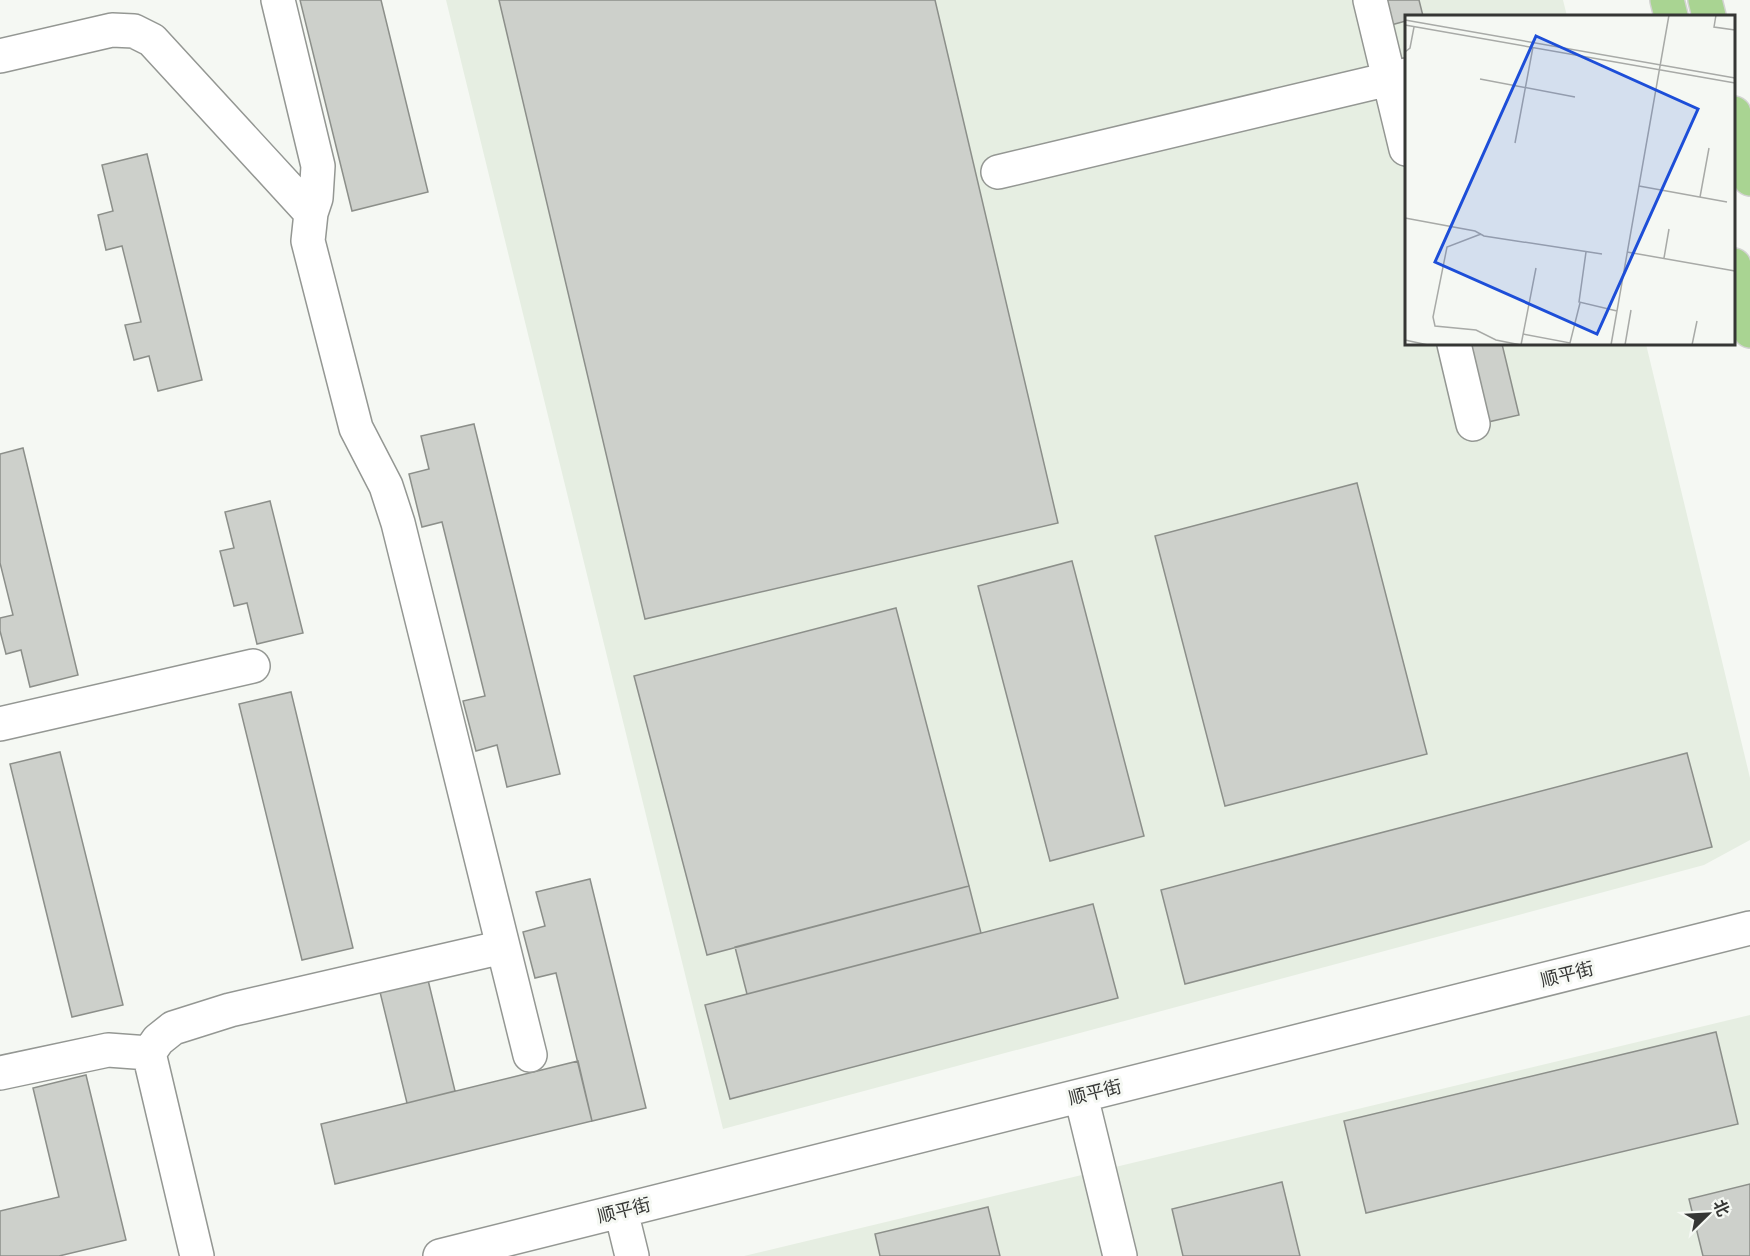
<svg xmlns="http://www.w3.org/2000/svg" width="1750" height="1256" viewBox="0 0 1750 1256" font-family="Inter,'Noto Sans SC',sans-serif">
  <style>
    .built { fill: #e6eee2 }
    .building { fill: #cdd0cb; stroke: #8c8f8a; stroke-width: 1.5 }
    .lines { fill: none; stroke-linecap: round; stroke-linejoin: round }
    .minor-casing { stroke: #949793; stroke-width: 36 }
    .major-casing { stroke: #d3d3d2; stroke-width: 36 }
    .minor { stroke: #fff; stroke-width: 33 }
    .major { stroke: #a9d492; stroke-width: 33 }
    .labels { text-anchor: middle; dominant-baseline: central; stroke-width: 6; stroke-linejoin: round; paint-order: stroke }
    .street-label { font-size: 18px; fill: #353634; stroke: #f5f8f3 }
    .inset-road { fill: none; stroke: #a8aaa7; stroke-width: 1.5 }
    .view { fill: #1d4ed8; fill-opacity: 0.15; stroke: #1d4ed8; stroke-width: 3 }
    .inset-edge { fill: none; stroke: #353634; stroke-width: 3 }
  </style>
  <rect width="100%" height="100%" fill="#f5f8f3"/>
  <path class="built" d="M446 0H1563L1567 16H1406V344H1646L1750 778V840L1704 865 723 1129Z
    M1750 1015V1256H744Z"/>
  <path class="building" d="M300 0H381L428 192 352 211Z
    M499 0H935L1058 523 645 619Z
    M1386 0H1419L1423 16H1406V21L1391 25Z
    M147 154 202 380 158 391 149 356 134 360 125 325 141 322 122 246 106 250 98 215 113 211 102 165Z
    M1470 344H1502L1519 415 1488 422Z
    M474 424 560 774 507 787 497 745 476 751 463 701 485 696 442 522 422 527 409 474 429 469 421 436Z
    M23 448 78 675 30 687 21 650 6 654 0 631V618L13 615 0 563V454Z
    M1357 483 1427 754 1225 806 1155 536Z
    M270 501 303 633 257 644 247 603 234 606 220 551 234 548 225 512Z
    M1072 561 1144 836 1050 861 978 586Z
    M896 608 969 886 707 955 634 676Z
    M291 692 353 948 302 960 239 704Z
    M60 752 123 1005 72 1017 10 764Z
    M1687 753 1712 847 1185 984 1161 890Z
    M590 879 646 1108 592 1121 556 973 535 978 523 932 545 926 536 892Z
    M969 886 981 933 747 994 735 947Z
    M1093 904 1118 998 730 1099 705 1005Z
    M428 980 455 1091 407 1103 380 992Z
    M1716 1032 1738 1124 1366 1213 1344 1121Z
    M578 1061 592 1121 335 1184 321 1124Z
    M86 1075 126 1240 59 1256H0V1211L59 1197 33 1088Z
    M1282 1182 1300 1256H1183L1172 1209Z
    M1750 1184V1256H1703L1689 1199Z
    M988 1207 1000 1256H880L875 1234Z"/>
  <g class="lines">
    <defs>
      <path id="minor" d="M278 0 318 166 316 198 311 213 308 241 356 428 386 486 398 523 530 1055
        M1370 0 1406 149
        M0 56 112 30 134 31 152 40 311 213
        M998 172 1406 75
        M1454 344 1473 424
        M0 724 253 666
        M0 1073 108 1050 149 1053
        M1081 1096 1120 1256
        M621 1211 632 1256
        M197 1256 149 1053 158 1040 173 1028 230 1010 503 947
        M440 1256 1750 928"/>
      <path id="major" d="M1667 0 1671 16
        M1705 0 1709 16
        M1734 113 1750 179
        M1734 265 1750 331"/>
    </defs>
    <use href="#minor" class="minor-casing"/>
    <use href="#major" class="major-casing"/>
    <use href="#minor" class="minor"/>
    <use href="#major" class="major"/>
  </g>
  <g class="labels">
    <g class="street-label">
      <text transform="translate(1567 974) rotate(-14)">顺平街</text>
      <text transform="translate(1095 1092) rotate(-14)">顺平街</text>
      <text transform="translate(624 1210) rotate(-14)">顺平街</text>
    </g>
  </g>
  <g transform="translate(1405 15)">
    <rect width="330" height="330" fill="#f5f8f3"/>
    <path class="inset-road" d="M311 0 309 12 330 15M0 5 330 63M0 10 330 68M0 37 5 33 9 12M75 64 170 82M110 128 128 32M234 171 322 187M295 182 304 133M0 203 70 216 79 221 197 239M76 219 42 232 28 302 30 311 71 315 91 325 116 330 131 253M181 237 174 287 212 296M222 237 330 256M259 243 264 214M118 319 165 328 175 288M0 325 23 330M206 330 264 0M220 330 226 295M287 330 292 306"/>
    <path class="view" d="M131 21 293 94 192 319 30 247Z"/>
    <rect width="330" height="330" class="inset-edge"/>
  </g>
  <g transform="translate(1708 1214) rotate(66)" stroke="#f5f8f3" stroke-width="4.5" paint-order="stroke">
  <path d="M0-4.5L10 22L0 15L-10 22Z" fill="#353634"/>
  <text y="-9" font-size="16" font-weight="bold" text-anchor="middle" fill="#353634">北</text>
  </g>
</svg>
